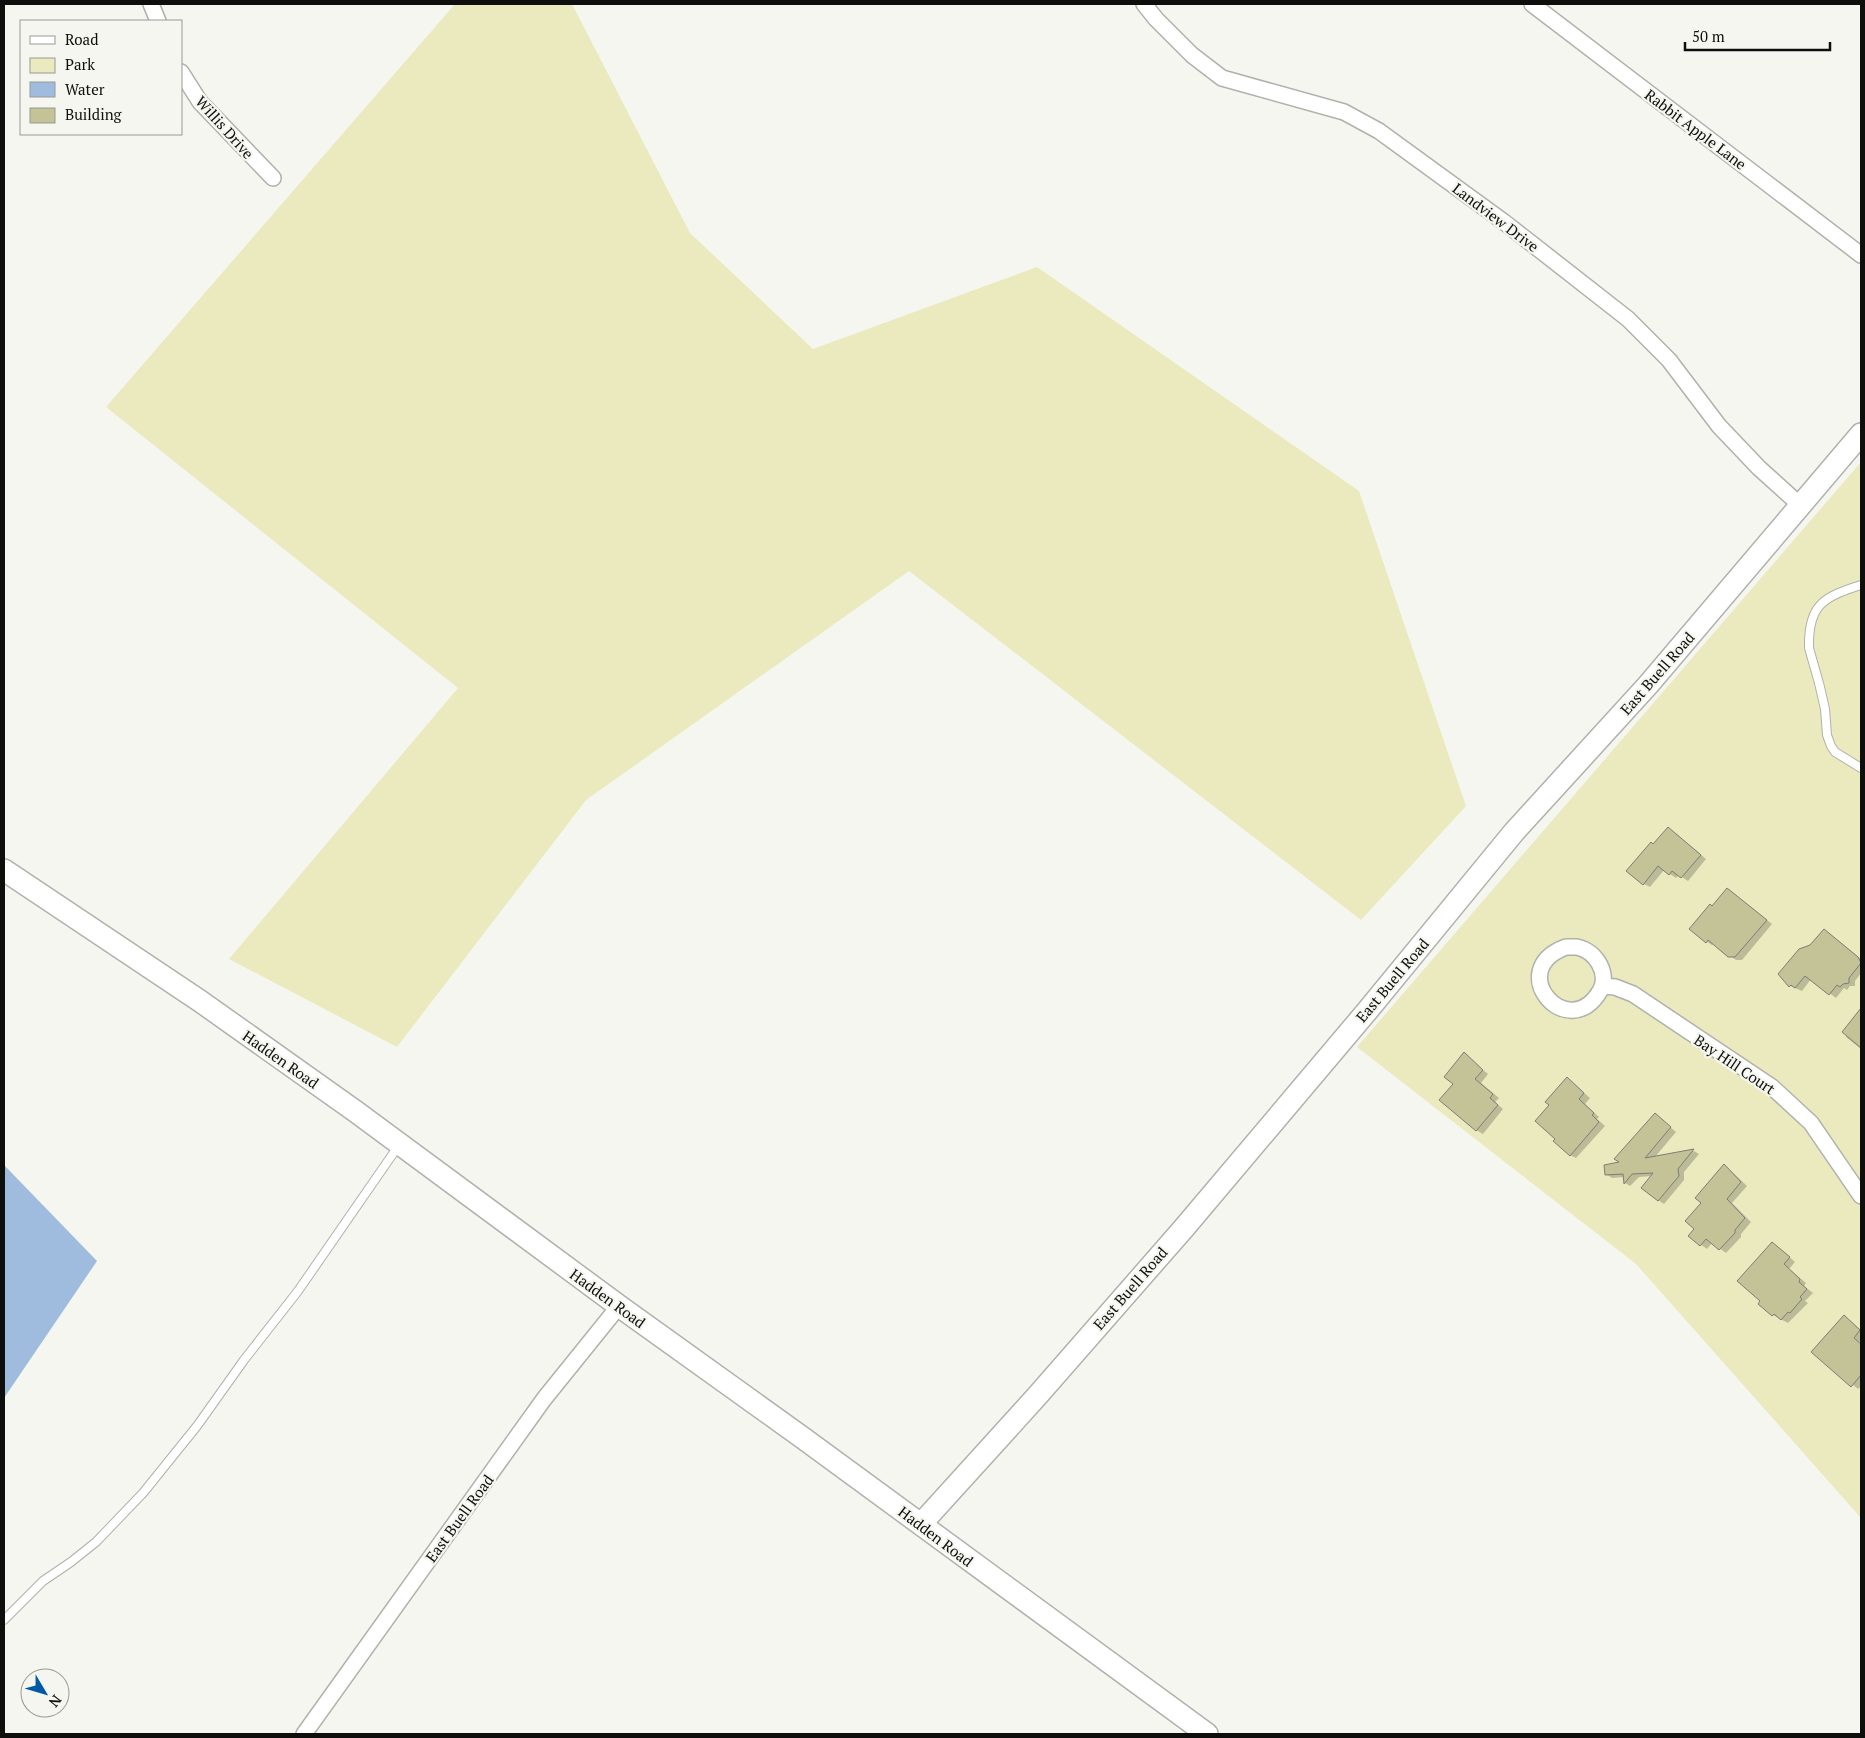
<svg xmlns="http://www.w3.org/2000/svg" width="1865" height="1738" viewBox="0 0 1865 1738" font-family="'PT Serif',serif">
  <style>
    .green { fill: #eaeabe }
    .water { fill: #9fbcdf }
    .shadow { fill: #0003 }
    .building { fill: #c3c397; stroke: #7d7d78 }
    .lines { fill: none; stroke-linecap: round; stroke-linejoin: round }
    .lane-casing { stroke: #b1b1ac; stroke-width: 10 }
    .street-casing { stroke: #b1b1ac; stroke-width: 18 }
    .secondary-casing { stroke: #b1b1ac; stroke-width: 24 }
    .lane { stroke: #fff; stroke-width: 8 }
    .street { stroke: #fff; stroke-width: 15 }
    .secondary { stroke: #fff; stroke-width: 21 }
    .labels { text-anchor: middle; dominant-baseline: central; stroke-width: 4.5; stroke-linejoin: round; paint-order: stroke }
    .street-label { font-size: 15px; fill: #0e0e0c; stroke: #f6f6f0 }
  </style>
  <rect width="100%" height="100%" fill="#f6f6f0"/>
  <path class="green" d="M455 4H572L690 233 813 349 1037 267 1359 491 1466 806 1361 920 909 571 586 800 397 1047 229 959 458 688 106 407Z
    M1861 462V1518L1636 1264 1357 1047Z"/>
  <path class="water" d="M4 1165 97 1261 4 1398Z"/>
  <path class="shadow" d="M1674 832 1706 859 1688 881 1679 875 1676 878 1664 870 1650 887 1644 884 1654 845Z
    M1727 889 1772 924 1742 960H1736L1714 944 1712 945 1706 941 1713 907Z
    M1830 934 1861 959V973L1855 981V986H1850L1847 990 1844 988 1836 998 1811 979 1802 991 1790 986 1780 974Z
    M1861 1010V1049L1846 1037 1847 1035 1843 1032Z
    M1464 1054 1488 1074 1481 1083 1499 1098 1495 1102 1503 1109 1483 1134 1476 1130 1455 1084Z
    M1568 1079 1590 1098 1585 1104 1599 1117 1597 1119 1605 1126 1576 1158 1570 1155 1557 1138 1550 1105Z
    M1655 1114 1676 1132 1655 1157 1694 1151 1699 1154 1684 1172V1180L1664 1204 1658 1200 1652 1176 1639 1177 1630 1186 1625 1183 1624 1177 1612 1178 1606 1174 1621 1163Z
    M1724 1166 1730 1170 1747 1186 1732 1203 1751 1222 1741 1234V1237L1726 1253 1712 1243 1707 1249 1689 1236 1696 1228 1702 1202Z
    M1778 1247 1795 1262 1789 1269 1806 1283 1804 1286 1813 1293 1805 1301 1808 1303 1788 1323 1773 1315Z
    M1844 1316 1861 1330V1340L1859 1342 1861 1344V1386L1858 1389 1813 1352Z"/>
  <path class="building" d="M1668 827 1701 855 1681 878 1672 871 1669 875 1658 866 1643 885 1626 871 1651 842 1653 844Z
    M1727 888 1767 920 1735 957H1728L1708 940 1706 943 1689 929 1710 904 1712 906Z
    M1824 929 1858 957 1861 963 1849 978V983L1843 984 1840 987 1837 985 1829 995 1805 976 1795 988 1791 985 1789 987 1778 974 1799 949 1810 945Z
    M1861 1008V1048L1842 1032Z
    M1464 1052 1483 1070 1475 1079 1493 1094 1490 1098 1498 1105 1476 1131 1439 1100 1453 1084 1444 1077Z
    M1567 1077 1584 1093 1579 1099 1594 1113 1592 1115 1599 1122 1570 1156 1553 1141 1555 1139 1535 1121 1549 1105 1545 1102Z
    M1655 1113 1671 1127 1645 1158 1694 1149 1678 1169 1679 1176 1658 1201 1641 1188 1653 1173 1632 1174 1624 1184 1623 1174 1605 1175 1604 1165 1619 1162 1614 1159Z
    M1724 1164 1741 1182 1727 1199 1745 1218 1735 1230V1233L1719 1250 1706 1239 1700 1246 1688 1236 1694 1229 1685 1221 1701 1203 1695 1198Z
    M1772 1242 1790 1257 1784 1264 1800 1279 1799 1282 1807 1289 1800 1297 1802 1299 1790 1313 1788 1312 1781 1320 1774 1314 1772 1316 1758 1304 1760 1301 1737 1281Z
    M1844 1315 1860 1330 1854 1338 1861 1344V1375L1851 1387 1811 1352Z"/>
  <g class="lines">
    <defs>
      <path id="lane" d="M1861 585C1823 597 1808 605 1809 648L1819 683 1825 709 1827 735 1831 746 1835 752 1861 768
        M4 1620 43 1581 71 1562 96 1542 143 1493 197 1426 244 1360 298 1291 399 1145"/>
      <path id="street" d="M151 4 158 21
        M1144 4 1156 19 1192 55 1222 78 1344 112 1379 131 1504 222 1628 319 1669 360 1719 426 1759 468 1800 505
        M1532 4 1861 255
        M181 72 200 102 273 178
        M1566 947C1569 947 1574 947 1577 947 1596 951 1610 974 1600 991 1568 1045 1503 970 1566 947Z
        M1603 986 1615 987 1633 994 1772 1087 1811 1123 1861 1196
        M304 1734 544 1399 619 1306"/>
      <path id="secondary" d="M4 870 200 1001 355 1111 619 1306 803 1438 1207 1734
        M921 1524 1038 1395 1184 1228 1368 1010 1514 832 1648 685 1861 434"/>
    </defs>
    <use href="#lane" class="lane-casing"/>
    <use href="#street" class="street-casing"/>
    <use href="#secondary" class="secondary-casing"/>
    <use href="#lane" class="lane"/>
    <use href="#street" class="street"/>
    <use href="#secondary" class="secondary"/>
  </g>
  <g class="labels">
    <g class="street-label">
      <text transform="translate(225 127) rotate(48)">Willis Drive</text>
      <text transform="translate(1696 129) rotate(37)">Rabbit Apple Lane</text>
      <text transform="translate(1496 217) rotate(37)">Landview Drive</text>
      <text transform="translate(1657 673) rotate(-49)">East Buell Road</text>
      <text transform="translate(1392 980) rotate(-50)">East Buell Road</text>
      <text transform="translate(281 1059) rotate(35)">Hadden Road</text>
      <text transform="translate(1735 1064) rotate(34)">Bay Hill Court</text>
      <text transform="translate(1130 1288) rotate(-49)">East Buell Road</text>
      <text transform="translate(608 1298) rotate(36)">Hadden Road</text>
      <text transform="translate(459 1518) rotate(-54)">East Buell Road</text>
      <text transform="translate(936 1536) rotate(37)">Hadden Road</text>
    </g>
  </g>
  <rect width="1865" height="1738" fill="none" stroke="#0e0e0c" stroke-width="10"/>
  <rect x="20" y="20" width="162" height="115" fill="#f6f6f0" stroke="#999995"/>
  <rect x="30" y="36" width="25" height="8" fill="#ffffff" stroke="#999995"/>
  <text x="65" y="45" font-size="15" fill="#0e0e0c">Road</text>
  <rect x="30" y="58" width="25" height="15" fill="#eaeabe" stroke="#999995"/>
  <text x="65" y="70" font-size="15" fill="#0e0e0c">Park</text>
  <rect x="30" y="82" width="25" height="15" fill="#9fbcdf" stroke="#999995"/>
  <text x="65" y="95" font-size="15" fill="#0e0e0c">Water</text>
  <rect x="30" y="108" width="25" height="15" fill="#c3c397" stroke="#999995"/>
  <text x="65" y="120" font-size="15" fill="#0e0e0c">Building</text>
  <g transform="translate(45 1693) rotate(128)"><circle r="24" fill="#f6f6f0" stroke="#999995"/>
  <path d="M0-4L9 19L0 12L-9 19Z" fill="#0059a7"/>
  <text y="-8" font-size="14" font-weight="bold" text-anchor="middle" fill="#0e0e0c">N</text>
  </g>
  <path d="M1685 42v8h145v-8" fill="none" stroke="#0e0e0c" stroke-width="2.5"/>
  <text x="1692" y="42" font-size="15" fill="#0e0e0c" stroke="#f6f6f0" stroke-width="4" paint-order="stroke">50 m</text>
</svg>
